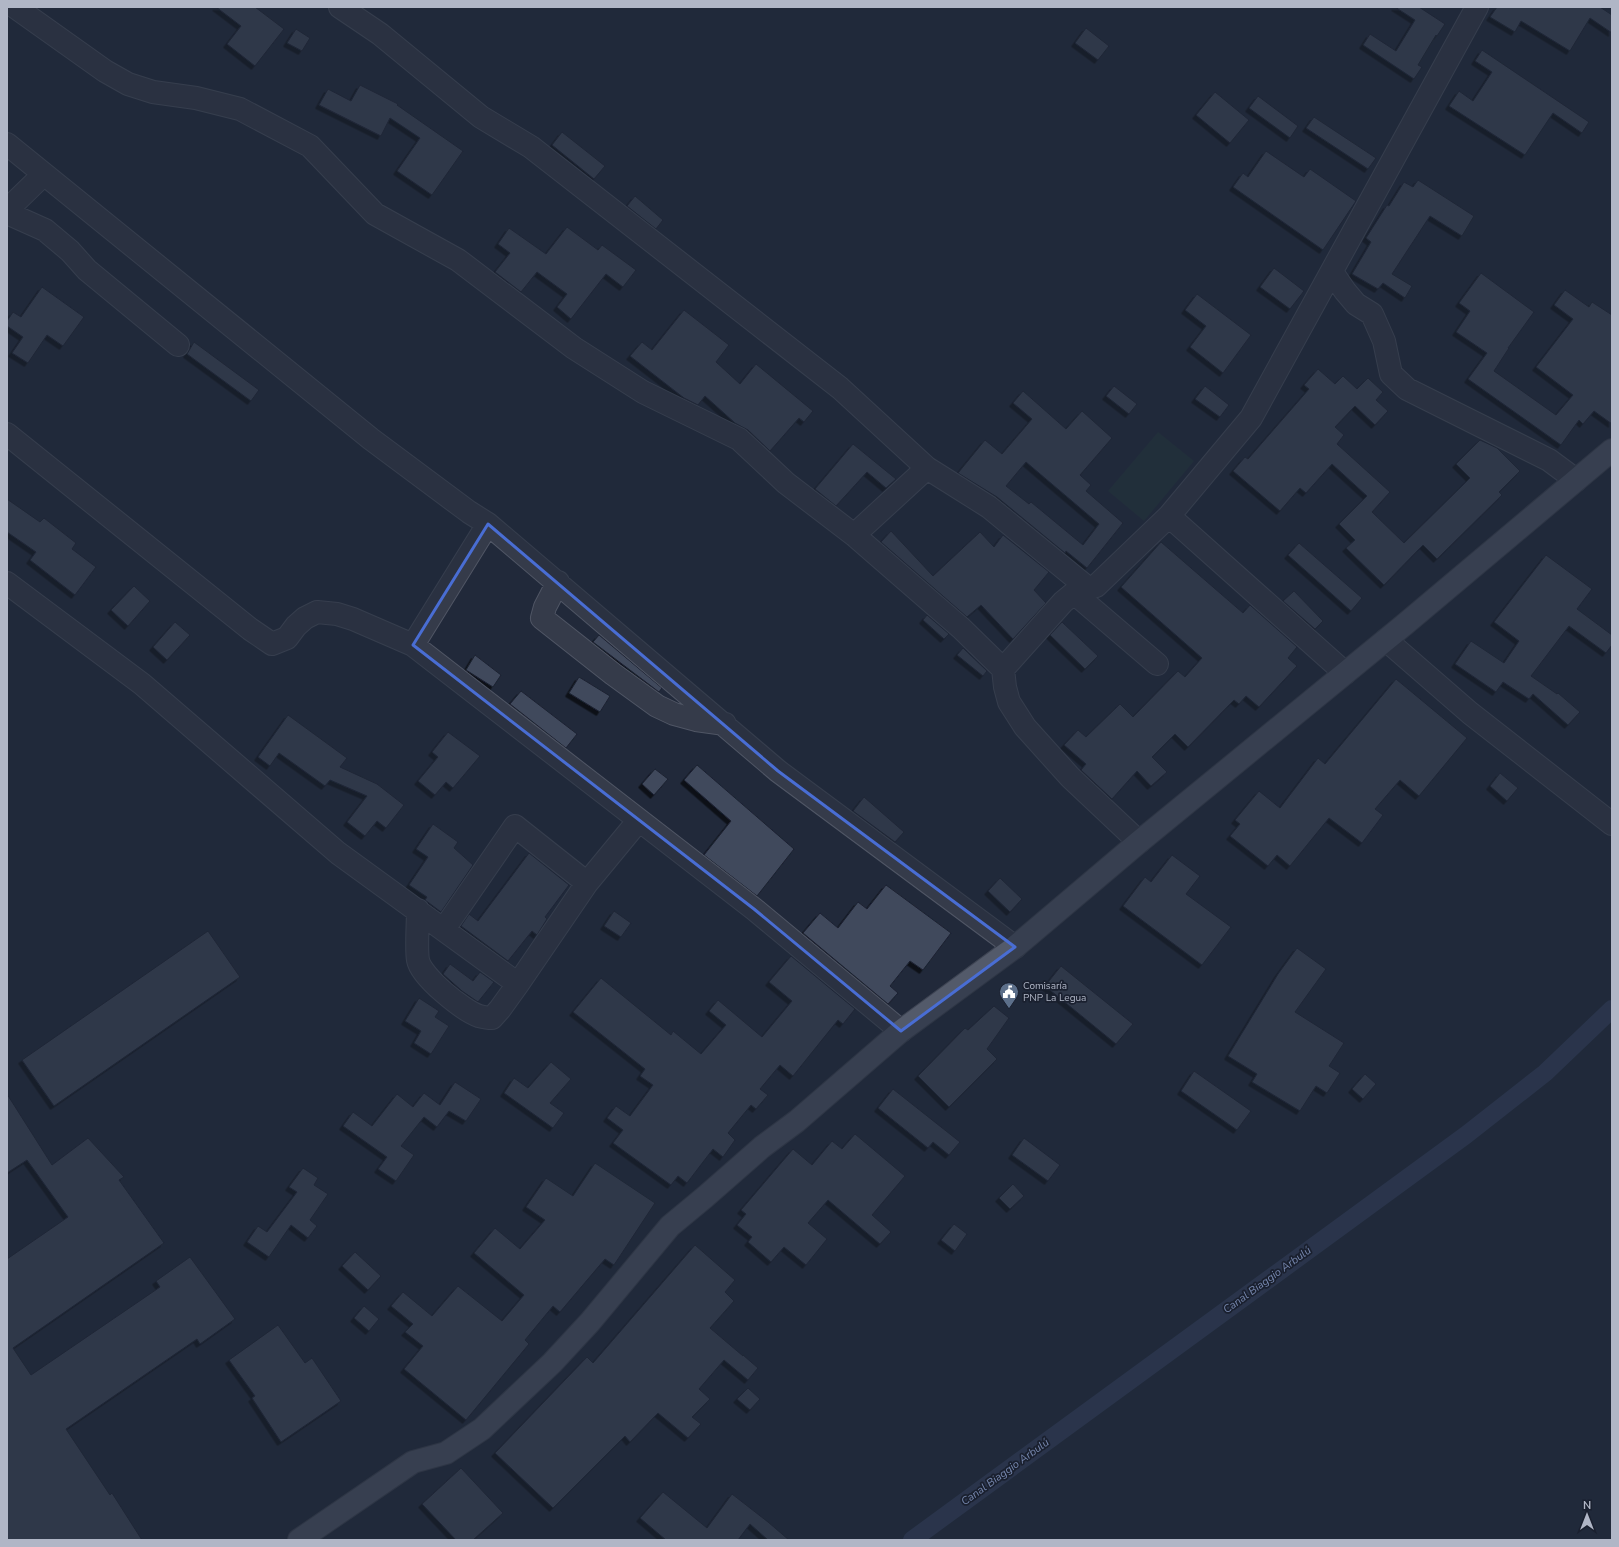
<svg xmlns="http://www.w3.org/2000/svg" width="1619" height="1547" viewBox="0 0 1619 1547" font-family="'Nunito Sans',sans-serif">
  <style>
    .green { fill: #23353b }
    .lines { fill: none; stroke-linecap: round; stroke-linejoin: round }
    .canal { stroke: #354261; stroke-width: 18 }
    .building { fill: #40485c; stroke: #1c2231; fill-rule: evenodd; filter: url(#shadow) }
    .minor-casing { stroke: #505665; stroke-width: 24 }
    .major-casing { stroke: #3e4453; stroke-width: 24 }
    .minor { stroke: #353b4a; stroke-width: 22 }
    .major { stroke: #535a6a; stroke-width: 22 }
    .marked { fill: none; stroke: #496dd3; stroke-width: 3; stroke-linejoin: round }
    .labels { text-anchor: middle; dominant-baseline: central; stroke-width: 3.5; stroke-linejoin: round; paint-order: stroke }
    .poi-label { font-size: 10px; fill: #b0b6c6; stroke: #1a202f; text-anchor: start }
    .water-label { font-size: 11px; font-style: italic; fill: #7788af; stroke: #1a202f }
  </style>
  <defs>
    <filter id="shadow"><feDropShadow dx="-3.5" dy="3.5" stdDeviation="0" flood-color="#0009"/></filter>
  </defs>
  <rect width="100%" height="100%" fill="#21293a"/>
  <path class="green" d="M1158 432 1194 461 1144 521 1108 491Z"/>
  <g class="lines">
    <path class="canal" d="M912 1540 1466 1135 1545 1073 1612 1009"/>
  </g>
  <path class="building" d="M216 7H255L284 29 255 66 227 44 241 26Z
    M1395 7H1419L1445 24 1437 36 1436 35 1418 65 1422 67 1414 79 1363 45 1370 34 1396 51 1415 20Z
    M1497 7H1600L1612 15V33L1590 18 1570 51 1521 21 1515 32 1490 17Z
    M1086 28 1109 46 1098 60 1075 43Z
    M296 29 310 38 302 51 287 43Z
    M1482 50 1589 122 1582 133 1553 113 1525 155 1449 106 1459 91 1473 101 1492 72 1475 61Z
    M360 85 398 104 397 105 463 151 432 195 397 171 420 138 390 118 381 136 319 105 328 89 351 101Z
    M1215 92 1249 120 1230 143 1196 115Z
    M1258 96 1298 126 1290 138 1249 108Z
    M1314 117 1376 158 1368 169 1306 128Z
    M562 132 605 166 594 179 552 145Z
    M1266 151 1304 177 1310 169 1356 201 1323 250 1233 187 1243 173 1248 177Z
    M1418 180 1474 216 1462 236 1430 216 1392 274 1412 286 1405 298 1383 283 1378 289 1352 274 1371 242 1366 238 1387 205 1389 206 1404 182 1413 187Z
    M635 196 663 220 656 229 627 206Z
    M567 227 598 250 602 245 636 270 623 287 606 274 571 319 557 307 567 294 537 272 521 292 495 272 510 253 498 244 509 228 546 254Z
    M1274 268 1304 291 1290 309 1260 287Z
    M1481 273 1534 312 1508 348H1509L1494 371 1556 415 1573 395 1536 367 1573 319 1554 305 1565 290 1589 307 1592 302 1612 315V424L1594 411 1583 424 1579 420 1561 445 1468 379 1487 353 1456 332 1470 311 1459 303Z
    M42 287 84 317 63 346 47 335 28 363 12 353 23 337 7 326V321L13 312 21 317Z
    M1197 294 1251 335 1223 373 1190 347 1206 326 1185 310Z
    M684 310 729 345 716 362 740 384 756 364 813 411 804 422 799 418 770 451 748 430 735 423 705 396 698 405 684 398 630 356 642 342 652 350Z
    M194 342 259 390 251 401 187 354Z
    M1318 369 1335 384 1343 376 1357 389 1368 378 1383 392 1376 400 1388 411 1375 425 1355 406 1335 427 1344 435 1337 444 1390 492 1372 512 1404 543 1470 478 1456 464 1480 440 1497 448 1520 471 1499 492 1502 495 1437 559 1423 545 1384 585 1346 548 1355 540 1339 524 1367 496 1332 464 1306 493 1300 488 1280 511 1233 471 1245 457 1248 459 1309 389 1304 385Z
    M1114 386 1137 404 1129 414 1106 396Z
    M1205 386 1229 405 1220 417 1195 399Z
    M1023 391 1066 429 1082 411 1112 438 1080 475 1091 485 1086 491 1123 523 1087 568 1066 551 1065 553 997 497 958 473 985 440 1002 454 1032 419 1013 403ZM1026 462 1099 524 1083 545 1031 502 1029 504 1006 486Z
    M853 444 896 479 886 488 867 472 836 506 815 489Z
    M7 499 40 522 44 518 76 543 72 549 96 567 75 595 30 560 36 552 7 532Z
    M891 531 933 576 980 532 994 547 1003 535 1049 572 1034 590 1046 603 1013 639 981 605 967 617 881 542Z
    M1161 542 1243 613 1250 605 1297 647 1288 658 1297 666 1259 707 1246 696 1239 704 1234 700 1188 747 1175 734 1152 757 1167 772 1151 786 1137 771 1112 799 1081 770 1086 764 1064 745 1078 730 1086 737 1120 704 1133 717 1178 671 1185 677 1202 658 1121 587Z
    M1299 543 1362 598 1351 611 1288 555Z
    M1546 555 1592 589 1577 609 1612 635V645L1606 653 1569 626 1531 676 1557 694 1558 693 1580 712 1568 725 1533 694 1529 699 1503 682 1496 692 1455 664 1471 641 1504 663 1519 641 1494 622Z
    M134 586 150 601 128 626 111 610Z
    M1294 591 1323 621 1315 629 1283 601Z
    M927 615 949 634 944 639 923 620Z
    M175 622 190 635 167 660 153 647Z
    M1062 622 1098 656 1085 669 1050 635Z
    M599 635 662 688 659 692 593 642Z
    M963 648 987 671 983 676 957 655Z
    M475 655 501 675 493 687 466 670Z
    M579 677 610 696 600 712 569 693Z
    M1396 679 1467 738 1419 796 1400 780 1375 809 1383 815 1362 843 1329 818 1290 866 1277 855 1268 866 1230 836 1240 824 1235 820 1259 791 1280 808 1318 758 1325 764Z
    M521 691 577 734 566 748 510 704Z
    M288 715 347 758 340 767 377 784 404 805 386 828 377 821 365 836 347 822 367 796 330 780 325 786 279 753 270 766 258 757Z
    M448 732 480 756 453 788 446 782 435 795 418 781 438 757 432 752Z
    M697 765 794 849 757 896 704 855 731 821 684 780Z
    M655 769 668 779 654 795 642 784Z
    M1500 773 1518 788 1507 801 1490 786Z
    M864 797 904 832 895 842 853 811Z
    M433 824 458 842 454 848 473 865 441 912 425 900 427 897 409 885 428 857 416 849Z
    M529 853 569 885 545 917 547 919 537 935 532 931 508 961 461 926 469 914 478 921Z
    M1172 855 1200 876 1186 894 1231 927 1202 965 1123 906 1145 877 1151 882Z
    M1000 878 1022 899 1010 912 988 891Z
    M886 885 951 933 923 970 910 961 890 986 898 993 888 1004 803 933 820 913 838 928 858 902 867 909Z
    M614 911 631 923 621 937 604 926Z
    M208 931 240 977 54 1106 22 1060Z
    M1297 948 1326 969 1295 1012 1344 1043 1329 1066 1340 1073 1327 1093 1316 1086 1300 1111 1252 1082 1257 1074 1228 1056 1278 974Z
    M791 956 855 1009 843 1024 838 1020 793 1076 780 1065 760 1089 768 1095 756 1109 751 1105 728 1133 735 1140 723 1157 713 1149 687 1183 678 1176 671 1185 613 1143 623 1130 607 1118 616 1106 630 1116 653 1085 640 1076 645 1069 573 1012 601 978 671 1035 673 1031 701 1054 726 1025 709 1011 718 1000 762 1037 792 1001 769 982Z
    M450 964 473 981 480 972 494 982 478 1002 462 991 443 974Z
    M1061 966 1133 1024 1116 1044 1045 986Z
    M419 998 439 1011 435 1017 449 1026 431 1054 414 1043 421 1031 405 1021Z
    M994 1006 1009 1018 987 1049 997 1059 949 1107 918 1076 965 1028 968 1030Z
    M551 1062 571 1079 550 1103 564 1113 553 1128 504 1093 514 1078 528 1088Z
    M1194 1071 1251 1111 1237 1130 1181 1091Z
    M1365 1074 1376 1084 1363 1099 1352 1089Z
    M455 1082 481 1099 466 1121 449 1111 437 1127 424 1117 401 1146 414 1155 396 1181 378 1169 387 1157 343 1126 353 1112 372 1126 397 1094 413 1107 424 1093 440 1105Z
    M893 1089 960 1142 949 1155 933 1142 928 1148 878 1108Z
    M7 1094 52 1165 88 1138 124 1177 119 1180 164 1243 13 1348 31 1375 160 1287 156 1281 190 1257 235 1319 200 1344 197 1339 66 1429 110 1495 112 1493 142 1540H7V1259L68 1217 27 1160 7 1173Z
    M855 1134 905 1176 872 1215 891 1232 880 1244 828 1200 808 1223 827 1239 806 1265 784 1247 771 1262 748 1242 752 1237 737 1225 746 1214 741 1210 793 1149 812 1165 832 1141 842 1149Z
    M1024 1138 1060 1165 1048 1181 1012 1155Z
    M595 1163 655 1203 614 1265 605 1259 560 1312 553 1306 525 1340 529 1344 466 1420 404 1369 423 1346 405 1332 413 1324 391 1306 403 1292 432 1316 458 1286 502 1321 524 1295 474 1253 495 1228 520 1249 545 1220 526 1207 546 1178 573 1196Z
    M303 1168 318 1178 314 1185 328 1194 310 1220 317 1226 308 1238 291 1225 269 1257 247 1242 258 1226 267 1232 297 1192 289 1187Z
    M1013 1184 1024 1196 1010 1209 999 1198Z
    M954 1224 967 1234 955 1251 941 1240Z
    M695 1245 735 1280 725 1292 734 1301 710 1328 743 1356V1355L758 1368 748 1380 724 1360 699 1389 710 1399 692 1417 701 1424 688 1438 658 1413 630 1442 625 1436 553 1508 495 1453 587 1357 593 1363Z
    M355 1252 381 1276 368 1290 342 1266Z
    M364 1306 379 1319 369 1331 354 1318Z
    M278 1325 305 1363 312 1358 341 1401 281 1442 252 1398 255 1396 229 1360Z
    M748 1388 760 1399 750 1410 737 1399Z
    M461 1468 503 1513 473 1540H456L422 1504Z
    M663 1492 707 1528 732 1494 768 1522 789 1540H768L750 1524 738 1540H666L640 1518Z"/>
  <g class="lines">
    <defs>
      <path id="minor" d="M15 7 105 71 128 84 153 92 196 98 240 109 310 146 375 214 458 260 574 348 643 392 739 439 786 483 854 535 961 628 1003 669 1005 687 1009 702 1025 727 1070 777 1139 842
        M340 7 380 34 481 117 531 147 840 388 927 468 989 507 1088 588
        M7 144 371 439 469 512 488 524 778 771 1015 947
        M7 210 44 174
        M7 213 45 230 70 251 87 270 178 345
        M1332 272 1345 291 1356 304 1372 314 1384 341 1391 374 1407 389 1549 460 1576 480
        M7 434 250 629 272 644 287 638 296 626 305 618 317 612 337 614 353 619 413 645 754 909 901 1031
        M1169 516 1345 673
        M854 535 927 468
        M558 582 545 607 542 618 613 674 657 706 674 714 696 720 725 724
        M7 583 142 684 338 853 518 984
        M1074 593 1157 664
        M1386 640 1470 713 1612 824
        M413 645 488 524
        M1003 669 1063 602 1074 593 1096 586 1169 516 1251 418 1477 7
        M418 910C418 923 416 949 418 960 421 977 464 1011 479 1016 483 1017 487 1018 492 1018L500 1009 518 984 587 883 639 820
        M444 929 515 826 587 883"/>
      <path id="major" d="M299 1540 413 1462 446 1453 482 1429 552 1363 590 1322 670 1226 705 1197 762 1147 797 1121 901 1031 1015 947 1139 842 1404 625 1612 450"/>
    </defs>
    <use href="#minor" class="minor-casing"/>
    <use href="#major" class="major-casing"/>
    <use href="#minor" class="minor"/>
    <use href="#major" class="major"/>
  </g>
  <path d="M0 0H1619V1547H0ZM488 524 778 771 1015 947 901 1031 754 909 413 645Z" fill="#21293a" fill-opacity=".55" fill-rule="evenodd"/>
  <path class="marked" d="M488 524 778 771 1015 947 901 1031 754 909 413 645Z"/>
  <defs>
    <symbol id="civic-pin" viewBox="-11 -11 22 30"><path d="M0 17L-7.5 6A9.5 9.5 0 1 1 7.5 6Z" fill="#5c6f8a" stroke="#1a202f"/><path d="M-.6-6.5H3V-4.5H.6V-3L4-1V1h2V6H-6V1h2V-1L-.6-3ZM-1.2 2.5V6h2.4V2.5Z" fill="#fff"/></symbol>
  </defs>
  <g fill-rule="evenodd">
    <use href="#civic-pin" x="998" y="981" width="22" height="30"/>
  </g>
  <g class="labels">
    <g class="poi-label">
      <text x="1023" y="986">Comisaría<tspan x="1023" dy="12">PNP La Legua</tspan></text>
    </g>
    <g class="water-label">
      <text transform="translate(1267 1280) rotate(-36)">Canal Biaggio Arbulú</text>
      <text transform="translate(1005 1472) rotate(-36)">Canal Biaggio Arbulú</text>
    </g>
  </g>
  <rect width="1619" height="1547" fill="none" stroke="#b0b6c6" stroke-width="16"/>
  <g transform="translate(1587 1515)" stroke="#1a202f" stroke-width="3" paint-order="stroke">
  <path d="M0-3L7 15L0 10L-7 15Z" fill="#b0b6c6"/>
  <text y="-6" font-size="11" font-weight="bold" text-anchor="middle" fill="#b0b6c6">N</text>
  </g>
</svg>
